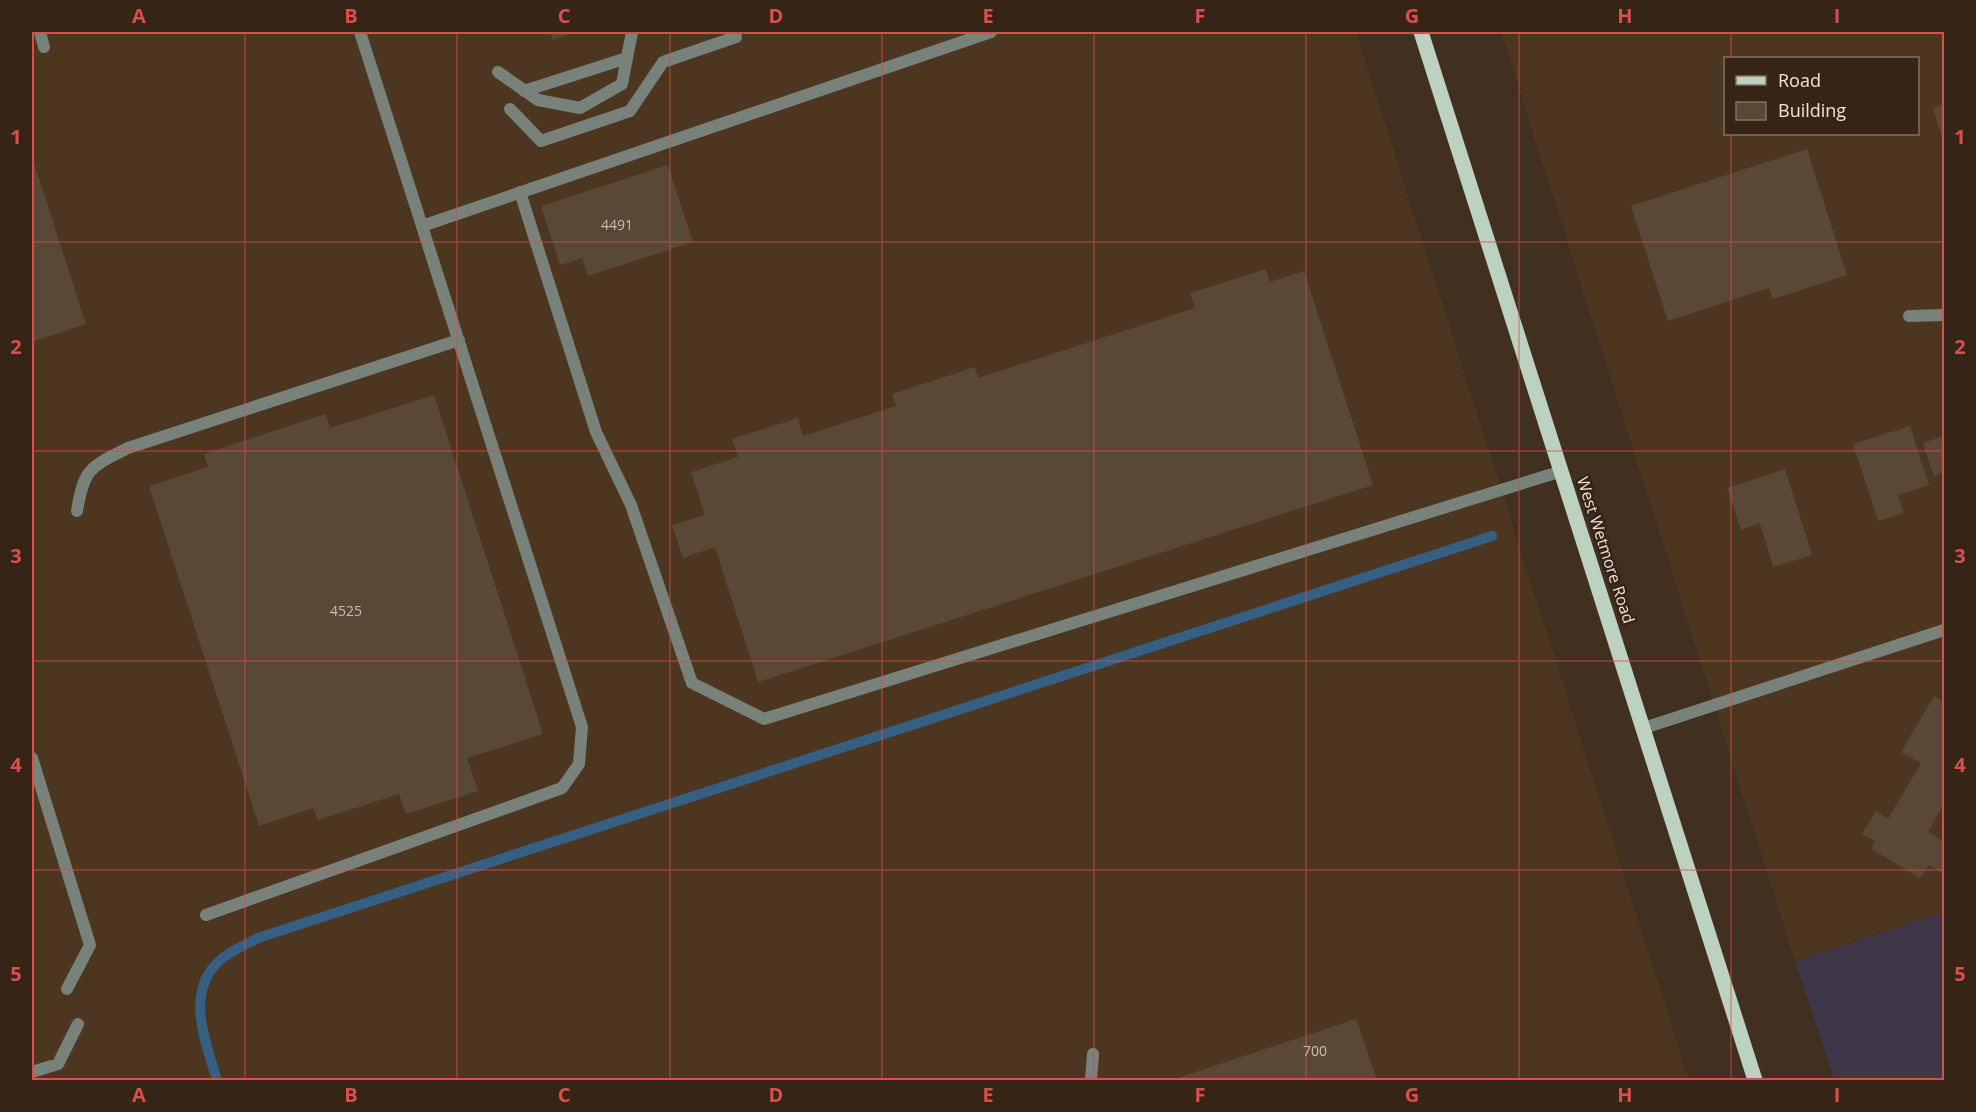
<svg xmlns="http://www.w3.org/2000/svg" width="1976" height="1112" viewBox="0 0 1976 1112" font-family="'Open Sans',sans-serif">
  <style>
    .built { fill: #4c3620; fill-rule: evenodd }
    .education { fill: #3f3748 }
    .lines { fill: none; stroke-linecap: round; stroke-linejoin: round }
    .stream { stroke: #365f84; stroke-width: 10 }
    .building { fill: #594836 }
    .lane { stroke: #78827b; stroke-width: 12 }
    .primary { stroke: #bdd1c1; stroke-width: 15 }
    .grid { fill: none; stroke: #db4e4c; stroke-width: 1.5; stroke-opacity: 0.55 }
    .labels { text-anchor: middle; dominant-baseline: central; stroke-width: 5; stroke-linejoin: round; paint-order: stroke }
    .number-label { font-size: 14px; fill: #cabdb1 }
    .street-label { font-size: 16px; fill: #efe4da; stroke: #362516 }
    .neatline { fill: none; stroke: #db4e4c; stroke-width: 2 }
    .grid-label { font-size: 20px; text-anchor: middle; font-weight: bold; fill: #db4e4c }
  </style>
  <rect width="100%" height="100%" fill="#412f1f"/>
  <path class="built" d="M32 32H1356L1689 1080H32Z
    M1501 32H1944V912L1795 961ZM1726 58H1918V134H1726Z"/>
  <path class="education" d="M1944 912V1080H1834L1795 961Z"/>
  <g class="lines">
    <path class="stream" d="M217 1080C206 1043 185 994 218 962 229 951 245 945 258 938L1492 536"/>
  </g>
  <path class="building" d="M550 32H577L553 40Z
    M1944 104V144L1933 108Z
    M1807 149 1847 275 1773 299 1769 288 1668 321 1631 206Z
    M32 157 86 324 32 342Z
    M668 165 693 242 588 276 582 258 560 265 541 206Z
    M1266 269 1270 282 1304 271 1373 485 758 682 715 547 683 558 672 525 705 515 691 472 738 457 732 439 798 418 803 436 896 406 892 394 975 367 978 378 1195 308 1190 293Z
    M434 395 543 734 467 758 478 791 406 814 399 794 318 820 313 808 259 826 149 486 208 467 204 454 325 414 330 428Z
    M1910 426 1929 485 1898 495 1904 513 1878 521 1853 444Z
    M1944 436V472L1934 476 1923 443Z
    M1785 469 1812 555 1773 567 1760 523 1741 530 1727 488Z
    M1934 696 1944 702V804L1928 832 1944 842V874L1929 865 1920 878 1871 849 1875 841 1862 834 1876 811 1888 819 1921 763 1901 752Z
    M1356 1019 1377 1080H1172Z"/>
  <g class="lines">
    <path class="lane" d="M40 32 44 47
      M498 72 538 100 580 108 622 84 632 32
      M524 91 627 58
      M510 109 541 141 630 111 663 62 736 37
      M520 192 596 432 631 505 692 683 764 719 1562 471
      M422 226 991 32
      M1909 316 1944 315
      M77 511C84 468 90 467 128 448L459 340
      M1644 728 1944 630
      M32 758 90 945 67 989
      M206 915 562 788 579 764 582 727 360 32
      M32 1072 58 1064 78 1024
      M1091 1080 1093 1054"/>
    <path class="primary" d="M1421 32 1755 1080"/>
  </g>
  <path class="grid" d="M245 32V1080M457 32V1080M670 32V1080M882 32V1080M1094 32V1080M1306 32V1080M1519 32V1080M1731 32V58M1731 134V1080M32 242H1944M32 451H1944M32 661H1944M32 870H1944"/>
  <g class="labels">
    <g class="number-label">
      <text x="617" y="224">4491</text>
      <text x="346" y="610">4525</text>
      <text x="1315" y="1050">700</text>
    </g>
    <g class="street-label">
      <text transform="translate(1606 550) rotate(72)">West Wetmore Road</text>
    </g>
  </g>
  <rect width="1976" height="1112" fill="none" stroke="#362516" stroke-width="66"/>
  <rect x="1724" y="57" width="195" height="78" fill="#362516" stroke="#807164" stroke-width="1.5"/>
  <rect x="1736" y="76" width="30" height="9" fill="#bdd1c1" stroke="#807164" stroke-width="1.5"/>
  <text x="1778" y="87" font-size="18" fill="#efe4da">Road</text>
  <rect x="1736" y="102" width="30" height="18" fill="#594836" stroke="#807164" stroke-width="1.5"/>
  <text x="1778" y="117" font-size="18" fill="#efe4da">Building</text>
  <rect x="33" y="33" width="1910" height="1046" class="neatline"/>
  <g class="grid-label">
    <text x="139" y="23">A</text>
    <text x="351" y="23">B</text>
    <text x="564" y="23">C</text>
    <text x="776" y="23">D</text>
    <text x="988" y="23">E</text>
    <text x="1200" y="23">F</text>
    <text x="1412" y="23">G</text>
    <text x="1625" y="23">H</text>
    <text x="1837" y="23">I</text>
    <text x="16" y="144">1</text>
    <text x="1960" y="144">1</text>
    <text x="16" y="354">2</text>
    <text x="1960" y="354">2</text>
    <text x="16" y="563">3</text>
    <text x="1960" y="563">3</text>
    <text x="16" y="772">4</text>
    <text x="1960" y="772">4</text>
    <text x="16" y="981">5</text>
    <text x="1960" y="981">5</text>
    <text x="139" y="1102">A</text>
    <text x="351" y="1102">B</text>
    <text x="564" y="1102">C</text>
    <text x="776" y="1102">D</text>
    <text x="988" y="1102">E</text>
    <text x="1200" y="1102">F</text>
    <text x="1412" y="1102">G</text>
    <text x="1625" y="1102">H</text>
    <text x="1837" y="1102">I</text>
  </g>
</svg>
